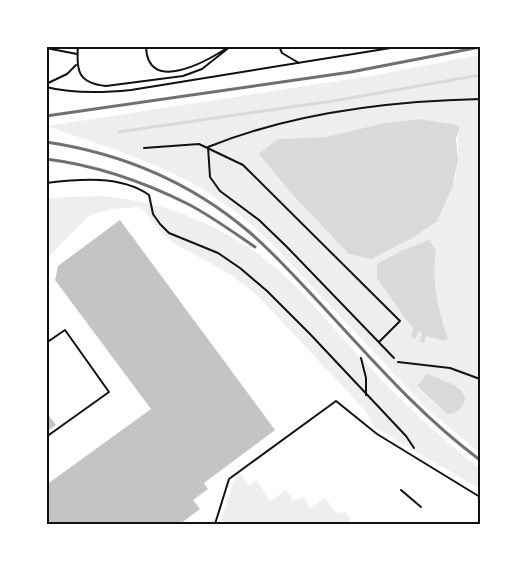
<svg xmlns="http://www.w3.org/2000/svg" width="527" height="571" viewBox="0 0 527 571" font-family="Rubik,sans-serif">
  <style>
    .green { fill: #eee; fill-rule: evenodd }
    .water { fill: #d9d9d9 }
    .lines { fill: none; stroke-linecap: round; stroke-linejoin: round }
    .stream { stroke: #d9d9d9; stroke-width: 3 }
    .building { fill: #c4c4c4 }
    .path { stroke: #111; stroke-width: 2 }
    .service { stroke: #111; stroke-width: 2 }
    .rail { stroke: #707070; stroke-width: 3 }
    .neatline { fill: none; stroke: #111; stroke-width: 2 }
  </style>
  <rect width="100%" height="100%" fill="#fff"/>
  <path class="green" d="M480 55V453L426 408 280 252C255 226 228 204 197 186 150 159 97 144 47 126L370 76ZM420 119 457 125 460 128C456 140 459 149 458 161 456 182 446 202 437 221L278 139 326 137 384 123ZM436 250C432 282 437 308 448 338L426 336 419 341 422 332 407 321ZM426 375 447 414 417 387Z
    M102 196C115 198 129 199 142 202 186 211 233 234 269 262 303 290 330 325 360 357 398 398 436 435 480 468V489L374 427 365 410 256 294 231 275 174 243 161 232 141 207 112 209 90 215 47 258V198Z
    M239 472 249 486 256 480 271 501 286 490 293 500 303 497 310 508 325 498 336 513 346 512 350 518 351 524H312L303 523 302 524H220L233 483Z"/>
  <path class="water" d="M420 119 457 125 460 128 456 139 458 160 452 188 437 221 414 237 371 259 349 254 292 194 259 154 278 139 326 137 384 123Z
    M429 240 436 250C432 282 437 308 448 338L445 341 426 336 424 343 419 342 422 333 419 331 415 339 411 336 414 328 407 321 377 278V264L403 250Z
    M428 374C442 381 478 389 460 409 456 413 453 414 447 414L417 386 426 375Z"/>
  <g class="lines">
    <path class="stream" d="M119 132 339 100 480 75"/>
  </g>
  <path class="building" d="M120 220 275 430 204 483 208 489 193 500 200 509 180 524H46V485L151 409 55 280 58 266Z
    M46 412 56 425 46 432Z"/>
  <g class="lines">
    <path class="path" d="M144 148 199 144 243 165 400 321 380 341
      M46 183C79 179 121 175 149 195L153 214 160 224 169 233 218 253 240 268 267 291 310 334 406 436 414 448
      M361 358 366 378V395
      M394 358 287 247 259 220 220 191 210 177 208 147C292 113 390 101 480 99"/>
    <path class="service" d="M78 46C76 71 78 83 106 86L183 76 202 69 231 46
      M146 46C147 95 207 61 227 48
      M279 46 282 53 299 63
      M46 48 77 54
      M46 84 67 74 76 65
      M46 87C74 94 102 93 131 90L403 46
      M46 343 65 330 109 392 46 437
      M398 362 450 368 480 379
      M401 490 421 507
      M215 524 229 479 336 401 377 434 480 497"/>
    <path class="rail" d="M46 116 351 72 480 47
      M46 142C120 153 190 182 248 231 272 251 293 275 315 298 368 355 418 414 480 460
      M46 159C95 165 144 182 188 204 211 216 233 232 255 247"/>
  </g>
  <rect width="527" height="571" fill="none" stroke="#ffffff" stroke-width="96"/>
  <rect x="48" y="48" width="431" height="475" class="neatline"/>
</svg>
